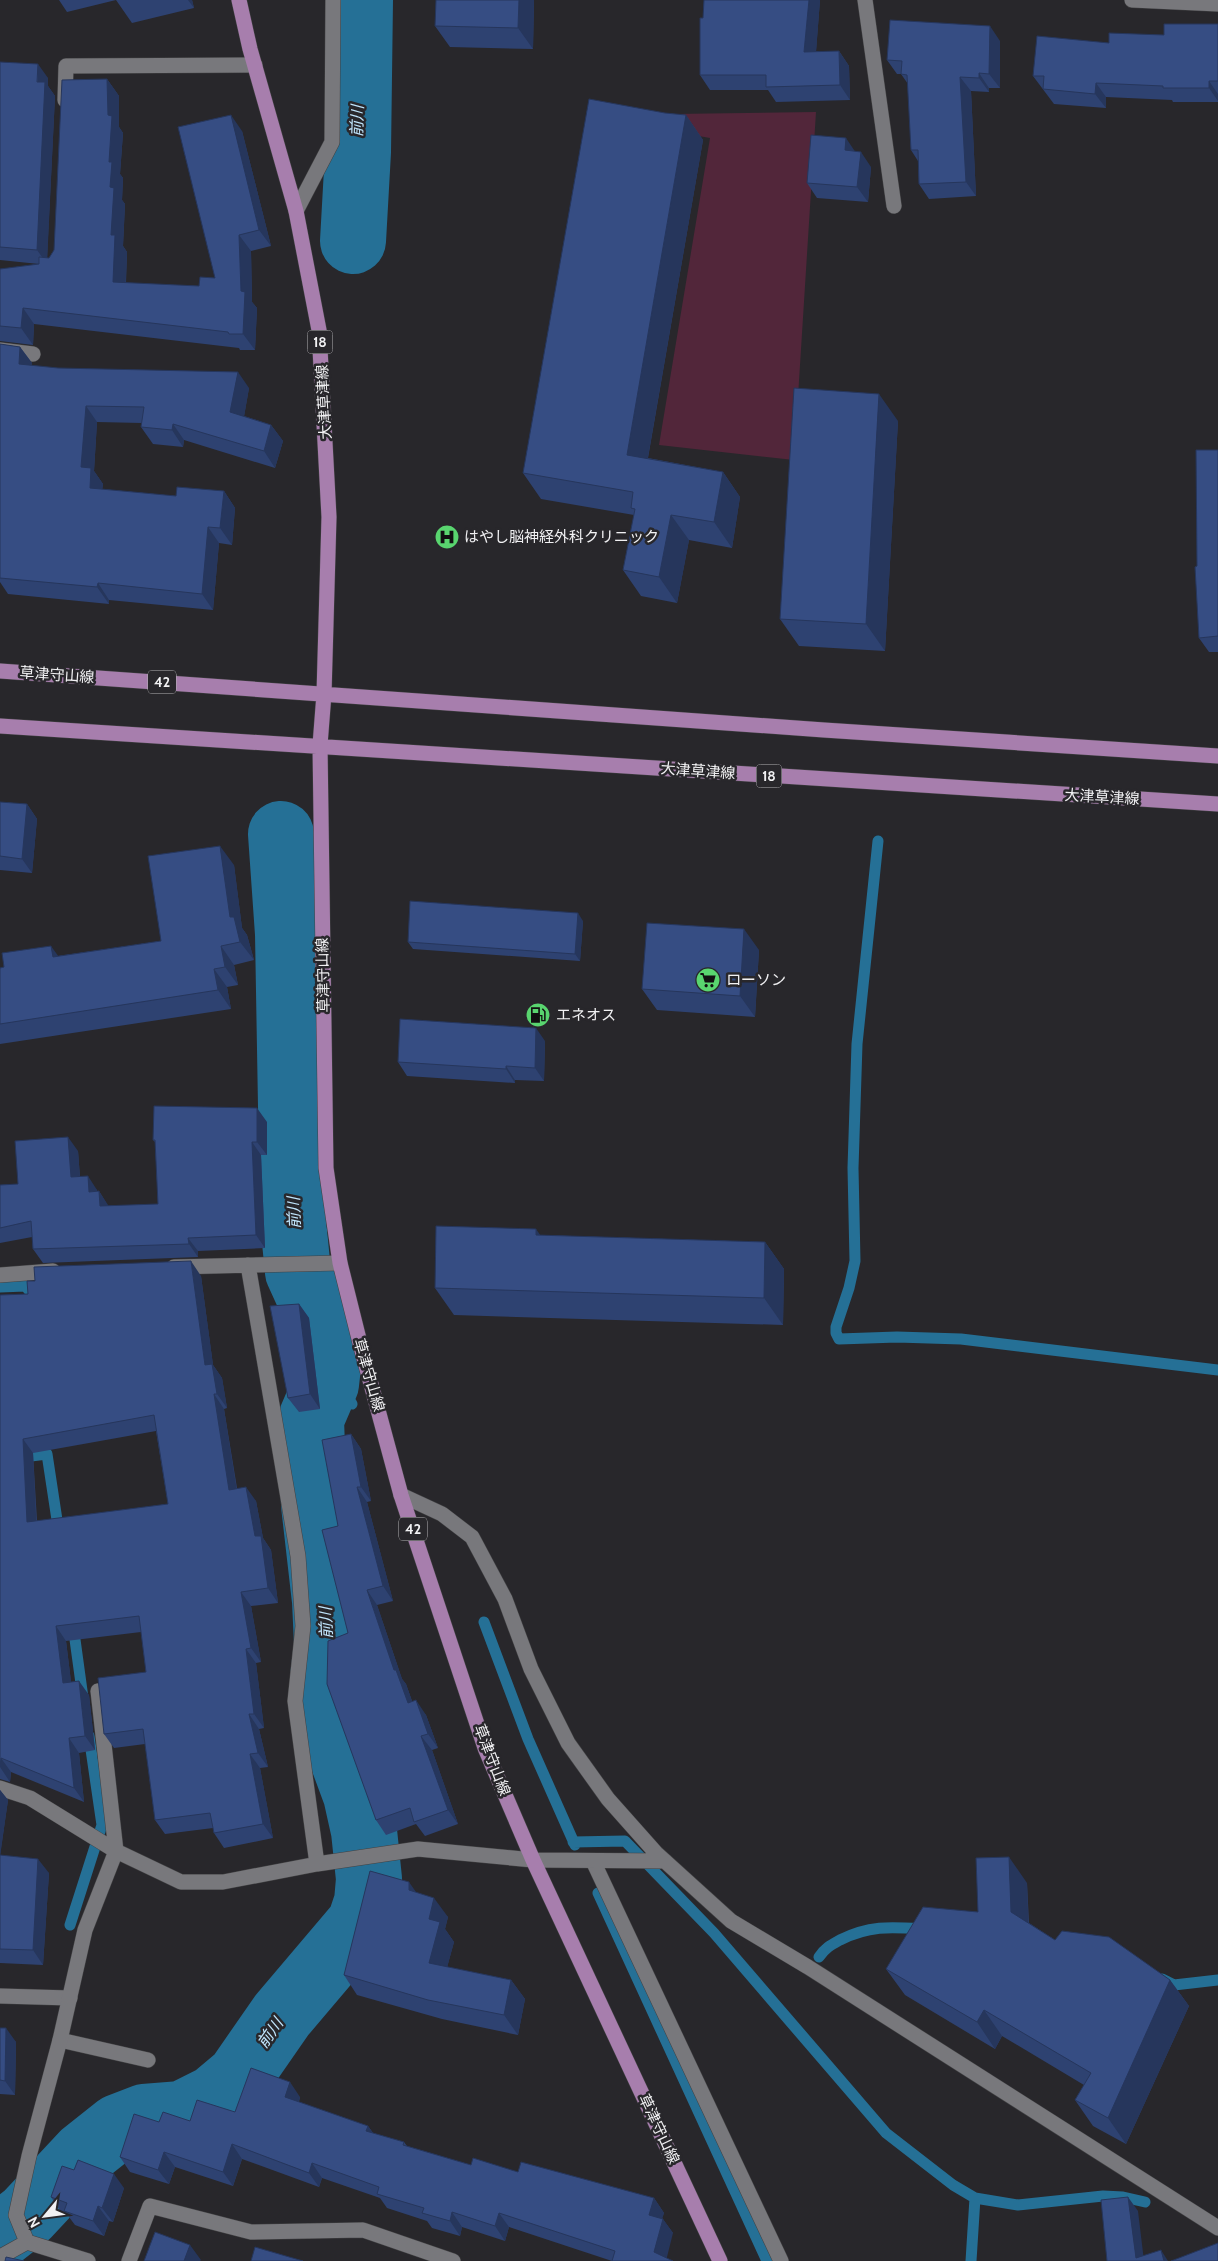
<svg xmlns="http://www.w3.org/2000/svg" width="1218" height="2261" viewBox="0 0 1218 2261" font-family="Cabin,'Noto Sans JP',sans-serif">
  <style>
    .green { fill: #52263a }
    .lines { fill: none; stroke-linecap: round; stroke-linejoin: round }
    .stream { stroke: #257096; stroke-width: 11 }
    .river { stroke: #257096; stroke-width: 66 }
    .service-casing { stroke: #424244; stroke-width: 16 }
    .minor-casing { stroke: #424244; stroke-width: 16 }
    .primary-casing { stroke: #424244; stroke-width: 16 }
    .service { stroke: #78787c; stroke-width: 15 }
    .minor { stroke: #78787c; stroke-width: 15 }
    .primary { stroke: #a77ead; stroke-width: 15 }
    .wall { fill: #2e4271; fill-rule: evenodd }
    .shaded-wall { fill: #26365c }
    .building { fill: #364d83; stroke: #26365c; fill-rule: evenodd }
    .labels { text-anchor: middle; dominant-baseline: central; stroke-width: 5; stroke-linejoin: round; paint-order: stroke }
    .shield { fill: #28272b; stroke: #b5b4b7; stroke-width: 1 }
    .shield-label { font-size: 14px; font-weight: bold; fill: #f1f1f3 }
    .street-label { font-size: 15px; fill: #f1f1f3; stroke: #28272b }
    .poi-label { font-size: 15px; fill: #f1f1f3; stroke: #28272b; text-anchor: start }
    .water-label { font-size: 16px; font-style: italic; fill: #c1e6fd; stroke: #28272b }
  </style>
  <rect width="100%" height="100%" fill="#28272b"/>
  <path class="green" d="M598 104 673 114 816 112 794 460 659 445 710 138 597 118Z"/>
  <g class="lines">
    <path class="stream" d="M878 841 857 1044 853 1168 855 1261 849 1288 836 1327V1333L839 1339 897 1337 961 1339 1218 1370
      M0 1287 25 1286 30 1291V1302
      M328 1366 352 1404
      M30 1443 31 1456 47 1454 59 1533
      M484 1622 528 1739 575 1845
      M73 1625 83 1698
      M573 1842 625 1841 714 1933 886 2133 953 2185 975 2198 1018 2205 1103 2196 1123 2197 1145 2202
      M598 1893 767 2261
      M70 1925 102 1825 89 1736
      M819 1957C825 1948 831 1945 840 1940 870 1925 891 1927 924 1929
      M1162 1979 1174 1985 1218 1980
      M971 2261 975 2198"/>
    <path class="river" d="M353 241 358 152 360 0
      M0 2236 27 2215 84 2154 118 2127 144 2117 182 2114 214 2098 239 2077 282 2015 360 1923 367 1902 369 1879 364 1831 356 1795 326 1714 323 1677 327 1644 325 1601 314 1505 311 1419 326 1384 328 1366 322 1325 298 1272 293 1221 288 934 281 834"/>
    <defs>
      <path id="service" d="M65 100 66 66 255 65
        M593 1861 781 2261
        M0 1996 70 1998
        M60 2040 148 2060"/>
      <path id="minor" d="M865 0 894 206
        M1132 0 1218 4
        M296 211 332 142 333 0
        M0 350 33 354
        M248 1265 298 1556 303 1626 295 1701 317 1864
        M174 1267 340 1263
        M0 1275 53 1271
        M401 1495 442 1514 472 1537 505 1599 531 1669 568 1743 608 1799 656 1853 731 1921 808 1967 1218 2228
        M0 1788 30 1798 116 1851 181 1882H223L317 1864 418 1849 533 1860 665 1861
        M27 2242 88 2261
        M0 2257 27 2242 16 2215 29 2156 60 2040 85 1930 116 1851 98 1691
        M129 2261 150 2206 251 2232 363 2230 453 2261"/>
      <path id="primary" d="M239 0 250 49 296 211 319 330 329 517 324 694 320 745 326 1168 340 1263 361 1347 401 1495 485 1748 533 1860 720 2261
        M0 671 824 730 1218 756
        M0 726 1218 804"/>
    </defs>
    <use href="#service" class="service-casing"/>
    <use href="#minor" class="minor-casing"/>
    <use href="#primary" class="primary-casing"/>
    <use href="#service" class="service"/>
    <use href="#minor" class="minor"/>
    <use href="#primary" class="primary"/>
  </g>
  <path class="wall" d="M59 0H192L194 8 132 23 116 0 67 12Z
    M534 0 533 49 450 47 435 26Z
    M704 0H820L816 51H839L849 66 850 100 776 102 768 90H710L700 75Z
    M1218 24V102H1173L1172 100 1106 97V108L1054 104 1033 76 1109 43 1164 35Z
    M1000 41V88H989V92L971 91 976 196 929 199 919 184 918 161 911 150 908 84 901 74H897L887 60Z
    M0 62 48 78V86L55 96 47 258H49L54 250 107 79 119 96V127L123 133 120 174 123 178 122 200 125 204 123 246 127 252 126 283 199 286 215 278 242 131 271 246 251 251 252 302 257 308 255 350H240L239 348 34 324 33 345 0 341V269L39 264 0 260Z
    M665 113 686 115 703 140 648 458 723 472 740 497 732 548 689 540 677 603 641 596 623 570 634 515 541 499 523 473Z
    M871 167 868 202 817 198 807 183Z
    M0 344 20 347 32 363 31 366 249 388 244 416 271 425 283 441 275 468 184 440 183 447 153 444 141 427 142 423 97 422 94 471 103 484 102 489 176 496 224 491 235 508 232 545 219 543 213 610 109 600V604L8 594 0 582Z
    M898 421 885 651 799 646 780 619Z
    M1218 450V652H1209L1199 638 1197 566Z
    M0 802 27 804 37 819 32 873 0 870Z
    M234 865 242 928 247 935 254 960 234 965 238 985 227 987 231 1009 0 1044V968L58 956 161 941Z
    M583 921 580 961 413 949 408 942Z
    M759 950 755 1017 657 1010 642 989Z
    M545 1041 544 1081 515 1080V1083L407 1076 398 1062Z
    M267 1122V1155H261L265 1248 198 1251V1257L43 1263 33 1249 32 1237 0 1243V1185L18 1184 78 1151 80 1177 97 1190V1191H99L108 1206 158 1204 155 1142 153 1140Z
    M541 1235 765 1242 784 1269 783 1325 454 1315 435 1288Z
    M201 1276 213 1365 222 1378 227 1408 224 1409 237 1488 256 1501 263 1538 271 1550 278 1603 251 1606 261 1662 256 1663 264 1728 259 1729 268 1767 260 1768 273 1838 224 1848 214 1833 213 1828 165 1834 155 1820 145 1744 114 1748 104 1734 146 1672 141 1632 66 1641 71 1682 89 1695 95 1750 79 1753 84 1802 11 1772 10 1782 0 1779V1295L28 1294ZM156 1431 168 1504 37 1521 33 1453Z
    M299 1304 309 1318 320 1409 299 1412 288 1398Z
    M351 1434 361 1449 371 1501 367 1502 393 1601 377 1605 402 1679 406 1684 412 1701 426 1715 438 1748 432 1750 458 1824 425 1836 416 1824 386 1835 376 1820 348 1633 338 1526Z
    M0 1790 8 1800 0 1855 49 1873 43 1965 0 1963Z
    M1027 1883 1029 1923 1055 1940 1170 1980 1189 2006 1126 2144 1093 2126 1075 2100 1084 2085 1002 2036 995 2049 905 1995 886 1969 978 1912Z
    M416 1892 448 1917 445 1929 454 1942 447 1967 511 1980 525 1999 518 2035 442 2019 357 1995 344 1975Z
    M0 2028 16 2042 15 2095 0 2094Z
    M300 2097 299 2102 368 2126 373 2133 404 2142 407 2146 471 2165 518 2172 654 2198 664 2213 662 2218 673 2233 612 2261 509 2227 505 2241 462 2227 460 2236 432 2228 427 2221 387 2208 380 2198 322 2178 319 2187 242 2159 233 2186 175 2167 169 2184 130 2172 120 2157 159 2122 190 2121 235 2112Z
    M124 2188 113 2222 109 2221 104 2236 75 2225 66 2213 61 2212 51 2197Z"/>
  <path class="shaded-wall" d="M188 0H192L194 8Z
    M519 0H534L533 49 518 28Z
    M809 0H820L815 66 804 52Z
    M990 26 1000 41V88L989 74Z
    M839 51 849 66 850 100 840 85Z
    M38 64 48 78V86L55 96 47 264 37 250Z
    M979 73 989 88V92L979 78Z
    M960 77 971 91 976 196 966 182Z
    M107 79 119 96V127L123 133 120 174 123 178 122 200 125 204 123 246 127 252 125 299 113 282 111 235 110 187 109 162Z
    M1209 81 1218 94V101L1209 88Z
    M1096 83 1106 97V108L1095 94Z
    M231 115 242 131 271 246 259 230Z
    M686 115 703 140 644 480 627 455Z
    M846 138 856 153 845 150Z
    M861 152 871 167 868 202 857 187Z
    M239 235 251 251 252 302 257 308 255 350 243 334 241 291Z
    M23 308 34 324 33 345 21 328Z
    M20 347 32 363 30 381 19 364Z
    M238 372 249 388 242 429 230 412Z
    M879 394 898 421 885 651 866 624Z
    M86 406 97 422 94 471 103 484 101 505 90 488 81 467Z
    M173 424 184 440 183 447 172 430Z
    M271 425 283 441 275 468 264 451Z
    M723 472 740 497 732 548 714 522Z
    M224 491 235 508 232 545 220 528Z
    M671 515 689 540 677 603 659 577Z
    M208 527 219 543 213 610 202 594Z
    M98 583 109 600V604L97 587Z
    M27 804 37 819 32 873 22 859Z
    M220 846 234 865 242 928 247 935 254 960 240 942 230 917Z
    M578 913 583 921 580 961 575 954Z
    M744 929 759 950 755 1017 740 996Z
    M51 946 64 964 53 957Z
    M221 946 234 965 238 985 225 967Z
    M214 969 227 987 231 1009 218 990Z
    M536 1028 545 1041 544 1081 535 1068Z
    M506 1066 515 1080V1083L506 1069Z
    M257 1108 267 1122V1155L257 1142Z
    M68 1137 78 1151 81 1191 71 1177Z
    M252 1142 261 1155 265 1248 256 1235Z
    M88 1176 97 1190 98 1206 89 1192Z
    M99 1191 108 1205 109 1219 100 1206Z
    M536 1229 555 1256 536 1235Z
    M188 1238 198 1251V1257L189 1244Z
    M765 1242 784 1269 783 1325 764 1298Z
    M191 1261 201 1276 213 1365 222 1378 227 1408 217 1394 205 1365Z
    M299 1304 309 1318 320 1409 310 1394Z
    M214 1394 224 1409 239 1504 229 1490Z
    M351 1434 361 1449 371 1501 361 1487Z
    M23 1439 33 1453 37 1536 27 1522Z
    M246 1487 256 1501 263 1538 271 1550 278 1603 268 1588 255 1536Z
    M357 1487 367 1502 393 1601 383 1586Z
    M367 1590 377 1605 402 1679 406 1684 418 1718 408 1703 394 1670Z
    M241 1592 251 1606 261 1662 251 1648Z
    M56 1626 66 1641 73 1697 63 1683Z
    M246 1649 256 1663 264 1728 254 1714Z
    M79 1681 89 1695 95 1750 85 1736Z
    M416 1700 426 1715 438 1748 428 1734Z
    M249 1714 259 1729 268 1767 258 1753Z
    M421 1736 432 1750 458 1824 448 1810Z
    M69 1738 79 1753 84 1802 74 1788Z
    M250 1754 260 1768 273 1838 263 1824Z
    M1 1758 11 1772 10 1782 0 1767Z
    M0 1790 8 1800 0 1857Z
    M1009 1857 1027 1883 1029 1939 1011 1912Z
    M38 1859 49 1873 43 1965 33 1950Z
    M409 1882 423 1902 409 1890Z
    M434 1898 448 1917 445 1929 454 1942 443 1983 429 1963V1919Z
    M511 1980 525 1999 518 2035 504 2015Z
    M1170 1980 1189 2006 1126 2144 1108 2118Z
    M984 2010 1002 2036 995 2049 977 2022Z
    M6 2028 16 2042 15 2095 5 2081Z
    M290 2082 300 2097 295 2112 285 2097Z
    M368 2126 378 2140 366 2131Z
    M232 2144 242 2159 233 2186 223 2172Z
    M164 2152 175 2167 169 2184 158 2170Z
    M312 2163 322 2178 319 2187 309 2173Z
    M114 2174 124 2188 113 2222 102 2208Z
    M1128 2197 1138 2211 1144 2261 1136 2258Z
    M654 2198 664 2213 659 2229 649 2215Z
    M98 2206 109 2221 104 2236 93 2221Z
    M452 2212 462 2227 460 2236 450 2221Z
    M499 2213 509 2227 505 2241 495 2226Z
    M663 2219 673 2233 666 2261 654 2252Z
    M190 2245 201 2260 200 2261H184Z
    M1161 2250 1168 2261H1164Z"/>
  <path class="building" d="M436 0H519L518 28 435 26Z
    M704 0H809L804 52 839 51 840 85 766 87V75H700V18H703Z
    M890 20 990 26 989 74 979 73V78L960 77 966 182 919 184 918 150H911L907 75 901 74 902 61 887 60Z
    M1164 24H1218V81H1209V88H1163V86L1096 83 1095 94 1043 89 1044 76H1033L1037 36 1109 43V33L1164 35Z
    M0 62 38 64 37 82H45L37 250 0 247Z
    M107 79 108 115 112 116 109 162H112L110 187 114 188 111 235H115L113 282 199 286 200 277 215 278 178 127 231 115 259 230 239 235 241 291 245 292 243 334H229L228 332 23 308 21 328 0 326V269L39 264V257L49 258 54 250 62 80Z
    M589 99 665 113 686 115 627 455 723 472 714 522 671 515 659 577 623 570 635 509 631 508 633 492 523 473Z
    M811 135 846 138 845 150 861 152 857 187 807 183Z
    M0 344 20 347 19 364 58 368 238 372 230 412 271 425 264 451 173 424 172 430 141 427 144 407 86 406 81 467 91 468 90 488 176 496 177 487 224 491 220 528 208 527 202 594 98 583 97 587 0 578Z
    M794 388 879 394 866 624 780 619Z
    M1196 450H1218V636L1199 638 1195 567 1197 566Z
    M0 802 27 804 22 859 0 856Z
    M220 846 230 917H234L240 942 221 946 225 967 214 969 218 990 0 1024V968L4 967 2 953 51 946 53 957 161 941 148 856Z
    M410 901 578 913 575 954 408 942Z
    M647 923 744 929 740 996 642 989Z
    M400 1019 536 1028 535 1068 506 1066V1069L398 1062Z
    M154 1106 257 1108V1142H252L256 1235 188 1238 189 1244 33 1249 31 1221 0 1228V1185L18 1184 15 1141 68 1137 71 1177 88 1176 89 1192 99 1191 100 1206 158 1204 155 1140H153Z
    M436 1226 536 1229V1235L765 1242 764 1298 435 1288Z
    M191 1261 205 1365 212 1364 217 1394H214L229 1490 246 1487 255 1536H261L268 1588 241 1592 251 1648 246 1649 254 1714H249L258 1753 250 1754 263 1824 214 1833 210 1813 155 1820 143 1729 104 1734 98 1678 146 1672 139 1616 56 1626 63 1683 79 1681 85 1736 69 1738 74 1788 1 1758 0 1767V1295L28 1294 27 1281H35L34 1267ZM154 1415 168 1504 27 1522 23 1439Z
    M299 1304 310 1394 288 1398 270 1306Z
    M351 1434 361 1487H357L383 1586 367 1590 394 1670H396L408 1703 416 1700 428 1734 421 1736 448 1810 414 1822 410 1808 376 1820 327 1684 328 1641 348 1633 322 1530 338 1526 322 1440Z
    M0 1855 38 1859 33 1950 0 1949Z
    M1009 1857 1011 1912 1055 1940 1062 1931 1109 1937 1170 1980 1108 2118 1075 2100 1091 2073 984 2010 977 2022 886 1969 923 1907 978 1912 976 1858Z
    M370 1871 409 1882V1890L434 1898 429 1919 440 1922 429 1963 511 1980 504 2015 428 2000 344 1975Z
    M0 2028H6L5 2081 0 2080Z
    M251 2068 290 2082 285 2097 368 2126 366 2131 404 2142 403 2145 471 2165 473 2158 518 2172 521 2162 654 2198 649 2215 663 2219 654 2252 673 2261H612L615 2251 499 2213 495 2226 452 2212 450 2221 422 2213 424 2208 377 2194 379 2187 312 2163 309 2173 232 2144 223 2172 164 2152 158 2170 120 2157 134 2114 159 2122 163 2112 190 2121 197 2100 235 2112Z
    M78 2160 114 2174 102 2208 98 2206 93 2221 64 2211 67 2203 51 2197 62 2166 74 2170Z
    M1128 2197 1136 2258 1161 2250 1164 2261H1107L1101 2200Z
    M155 2232 190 2245 184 2261H144Z
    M1218 2243V2261H1171Z
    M255 2247 303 2261H251Z
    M6 2257 24 2261H5Z"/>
  <defs>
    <symbol id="hospital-disc" viewBox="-11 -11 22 22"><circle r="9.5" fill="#59d56f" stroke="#28272b"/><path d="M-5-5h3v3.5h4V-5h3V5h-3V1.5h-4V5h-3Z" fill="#111"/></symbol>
    <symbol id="supermarket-disc" viewBox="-11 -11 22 22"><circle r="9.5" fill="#59d56f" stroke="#28272b"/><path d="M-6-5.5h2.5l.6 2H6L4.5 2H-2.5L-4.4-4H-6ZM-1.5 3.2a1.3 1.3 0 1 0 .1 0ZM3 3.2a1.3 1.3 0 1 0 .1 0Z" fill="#111"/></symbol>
    <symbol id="fuel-disc" viewBox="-11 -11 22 22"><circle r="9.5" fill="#59d56f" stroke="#28272b"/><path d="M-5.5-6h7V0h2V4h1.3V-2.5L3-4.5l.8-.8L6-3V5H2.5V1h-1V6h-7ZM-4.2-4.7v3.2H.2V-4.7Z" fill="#111"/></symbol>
  </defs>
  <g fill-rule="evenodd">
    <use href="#hospital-disc" x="433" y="523" width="28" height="28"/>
    <use href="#supermarket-disc" x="694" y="966" width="28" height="28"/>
    <use href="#fuel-disc" x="524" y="1001" width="28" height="28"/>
  </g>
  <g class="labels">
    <g class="shield">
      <rect x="307.5" y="330.5" width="25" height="23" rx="4"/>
      <rect x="148" y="670.5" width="28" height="23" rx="4"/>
      <rect x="756.5" y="764.5" width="25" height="23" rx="4"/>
      <rect x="399" y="1517.5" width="28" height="23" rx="4"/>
    </g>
    <g class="shield-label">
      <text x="320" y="342">18</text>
      <text x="162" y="682">42</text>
      <text x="769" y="776">18</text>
      <text x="413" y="1529">42</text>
    </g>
    <g class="street-label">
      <text transform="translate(324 402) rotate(-93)">大津草津線</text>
      <text transform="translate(57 675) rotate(4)">草津守山線</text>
      <text transform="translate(698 771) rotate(4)">大津草津線</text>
      <text transform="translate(1102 797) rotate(3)">大津草津線</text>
      <text transform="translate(323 975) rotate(-91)">草津守山線</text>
      <text transform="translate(369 1375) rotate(74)">草津守山線</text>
      <text transform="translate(492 1760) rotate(69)">草津守山線</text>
      <text transform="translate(659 2129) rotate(65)">草津守山線</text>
    </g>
    <g class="poi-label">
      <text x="464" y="537">はやし脳神経外科クリニック</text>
      <text x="726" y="980">ローソン</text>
      <text x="556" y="1015">エネオス</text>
    </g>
    <g class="water-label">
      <text transform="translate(357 121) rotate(-88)">前川</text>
      <text transform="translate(294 1213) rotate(-92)">前川</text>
      <text transform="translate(326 1623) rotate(-92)">前川</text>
      <text transform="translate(270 2033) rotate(-55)">前川</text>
    </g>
  </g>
  <g transform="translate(45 2216) rotate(241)" stroke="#28272b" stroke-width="4" paint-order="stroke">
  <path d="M0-4L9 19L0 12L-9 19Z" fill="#f1f1f3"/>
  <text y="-8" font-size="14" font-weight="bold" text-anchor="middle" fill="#f1f1f3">N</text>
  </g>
</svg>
